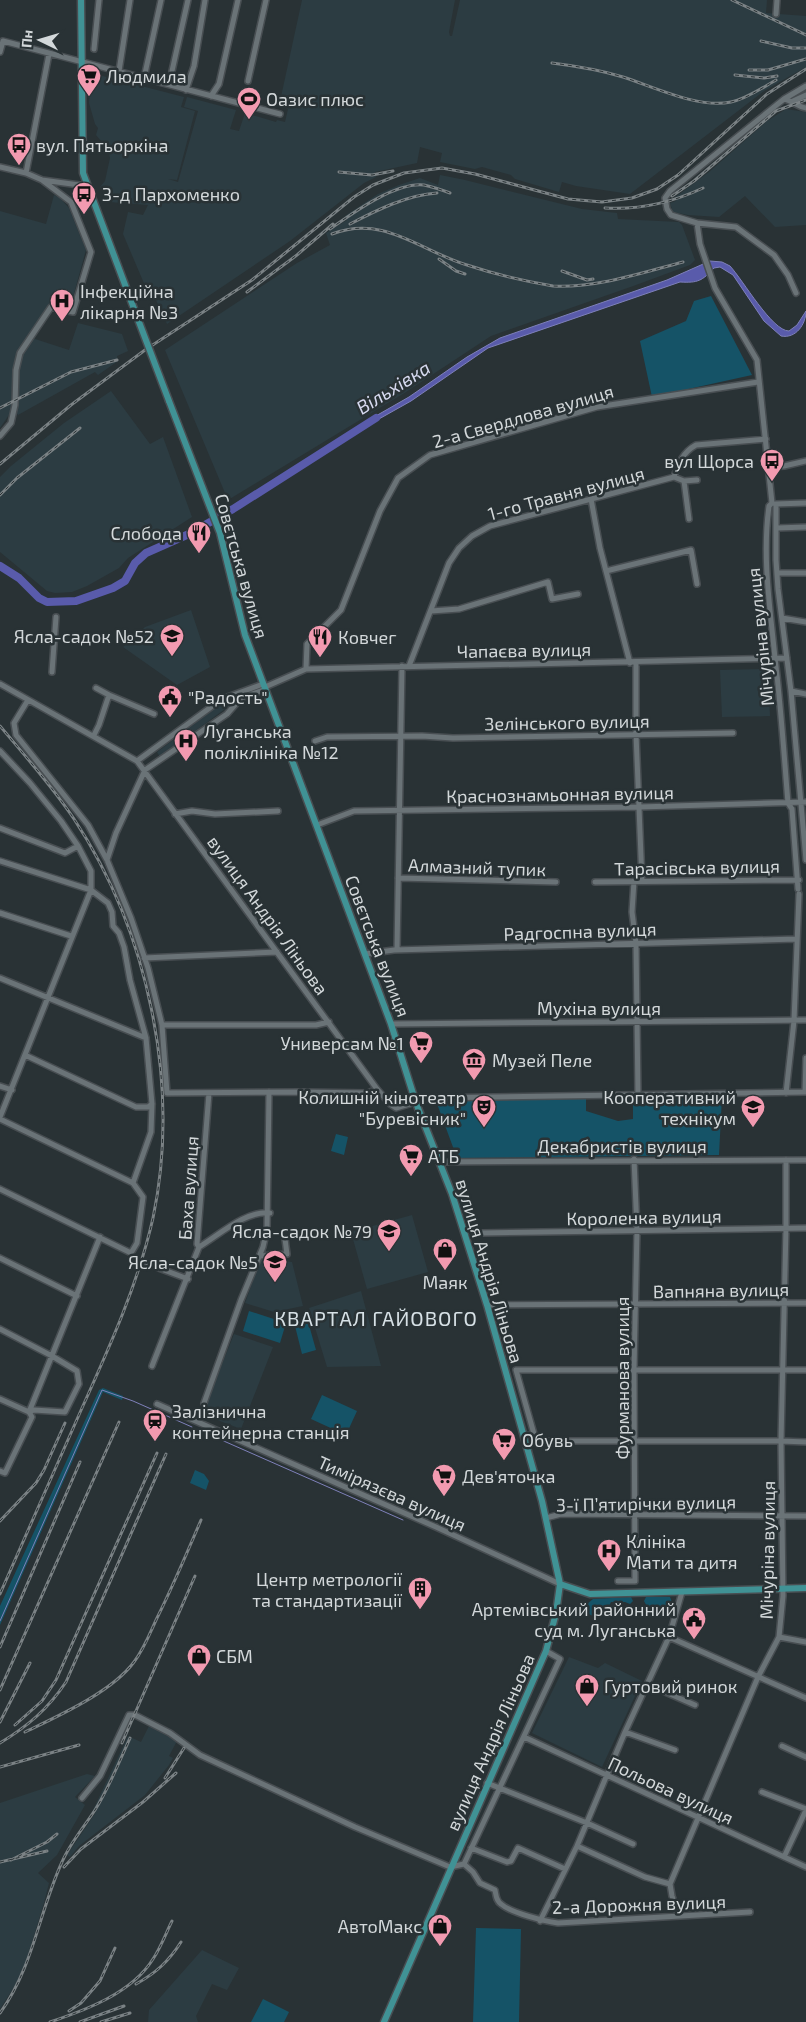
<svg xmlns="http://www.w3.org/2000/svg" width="806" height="2022" viewBox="0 0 806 2022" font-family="'Exo 2',sans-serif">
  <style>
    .built { fill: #2c3c42 }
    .green { fill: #155367 }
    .water { fill: #595bab; stroke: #7e80b9 }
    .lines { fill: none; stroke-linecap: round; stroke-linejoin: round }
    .stream { stroke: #7e80b9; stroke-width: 1 }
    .river { stroke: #595bab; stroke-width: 8 }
    .minor-casing { stroke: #484e52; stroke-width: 8 }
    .major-casing { stroke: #484e52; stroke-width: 9 }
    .minor { stroke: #6a7377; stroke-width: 5 }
    .major { stroke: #409295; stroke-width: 6 }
    .rail-casing { stroke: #7b8285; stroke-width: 3 }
    .rail { stroke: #293235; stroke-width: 1; stroke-dasharray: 4; stroke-linecap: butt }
    .major-bridge-casing { stroke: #484e52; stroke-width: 9; stroke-linecap: butt }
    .major-bridge { stroke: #409295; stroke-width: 6 }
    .labels { text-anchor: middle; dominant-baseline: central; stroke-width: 5; stroke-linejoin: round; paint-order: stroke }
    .poi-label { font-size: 18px; fill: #d3d8da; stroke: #293235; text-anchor: start }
    .street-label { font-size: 18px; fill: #d3d8da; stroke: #293235 }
    .water-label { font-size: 19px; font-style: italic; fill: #d6d9ef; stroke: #293235 }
    .quarter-label { font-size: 20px; letter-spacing: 1px; fill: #d7e1e6; stroke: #293235 }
  </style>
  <rect width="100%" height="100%" fill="#293235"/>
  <path class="built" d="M302 0H455L449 32 450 36H452L460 0H767L766 13 806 16V67L764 91 630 194 576 186 562 182 559 192 515 179 511 175 482 167 475 169 440 162 442 153 420 147 417 163 375 172 376 177 364 183 290 241 167 324 150 287 146 288 123 234 128 212 143 215 148 205 109 202 100 187 105 181 110 158 108 149 96 135 98 128 95 124 89 103 91 73 184 97 181 107 195 111 177 180 168 179 178 182 198 111 184 107 187 97 236 110 230 129 239 131 245 113 276 122 277 120 285 122 288 109 279 106Z
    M786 109 806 112V225L775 227 745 196 719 217 688 215 673 212 670 203 676 201 674 198 709 172 767 121Z
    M440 175 465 180 582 209 617 213 618 219 679 222 682 225 695 260 690 265 636 285 491 336 406 392 228 500 165 350 297 263 330 245 326 233 347 220 345 216 378 194 399 185 420 178 438 185Z
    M54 195 60 198 69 208 86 250 70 308 49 304 19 350 13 366 11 412 0 428V211L46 224Z
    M78 323 122 334 128 351 117 356 118 361 98 375 95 372 18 415 15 411 19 362 32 338 69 350Z
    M111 391 150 444 163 437 192 517 128 558 119 568 87 586 72 592 55 593 47 591 0 552V477L11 466 64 423Z
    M191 610 210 667 177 685 123 647 145 627Z
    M768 669 770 716 722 717 720 670Z
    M225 701 229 706 160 757 157 752Z
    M412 1215 428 1272 367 1289 351 1232Z
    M261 1258 292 1262 303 1306 274 1312 245 1303Z
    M361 1291 381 1366 327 1367 309 1308Z
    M234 1334 273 1347 241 1429 204 1415 210 1394Z
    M569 1657 598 1668 605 1663 642 1681 602 1767 532 1733Z
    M149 1726 177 1741 169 1756 173 1758 169 1765 145 1795 79 1846 70 1857 67 1855 96 1812 93 1810 128 1736 141 1742Z
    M87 1774 95 1776 75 1797 85 1805 57 1855 38 1873 49 1883 44 1903 25 1965 14 1987 0 2009V1803Z
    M202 1950 239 1968 227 1990 212 1984 196 2016 198 2022H148L149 2010Z"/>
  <path class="green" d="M711 296 752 375 652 397 640 341 686 321 694 301Z
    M722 1097 719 1155 457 1158 436 1101 586 1099V1111L618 1121 633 1119V1099Z
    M336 1134 348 1137 344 1155 331 1151Z
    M249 1311 286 1323 280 1343 243 1331Z
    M307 1318 316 1350 302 1354 294 1322Z
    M103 1388 123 1396 122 1400 103 1392 0 1625V1606L99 1390Z
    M322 1395 357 1411 346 1435 311 1419Z
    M195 1470 204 1474 209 1481 206 1490 190 1483Z
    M631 1597 633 1601 630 1604 625 1602H611L604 1616 595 1617 580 1610 593 1599Z
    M646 1597H670L672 1602 666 1615 661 1617 650 1612 644 1601Z
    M476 1928 521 1929 519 2022H473Z
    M263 1999 289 2012 284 2022H251Z"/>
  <path class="water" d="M710 261 722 262 730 266C743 280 772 331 789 331L797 325 806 311C806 324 796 339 781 336L764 321 733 275 720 267 714 268C702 281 698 283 680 282L488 348 411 401 370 424 367 421 409 397 467 357 500 338 667 280Z"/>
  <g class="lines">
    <path class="stream" d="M201 1431 403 1520
      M0 1621 102 1390 133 1401 192 1427"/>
    <path class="river" d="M0 566 19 578 39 598 47 602 76 601 113 588 125 581 135 563 146 553 189 534 233 509 376 418"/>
    <defs>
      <path id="minor" d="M776 14 777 0
        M94 49 99 0
        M0 52 3 41 280 114
        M119 71 130 0
        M172 71 188 0
        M144 78 161 0
        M248 81 266 0
        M186 90 194 66 205 0
        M211 96 219 84 238 0
        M784 99 806 86
        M793 101 806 95
        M0 167 26 173 42 180 87 186
        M26 173 49 54
        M697 223 736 227 774 255 788 275 796 293
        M0 436 11 423 15 405 16 370 20 353 51 307 73 312 91 252 71 202 42 180
        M769 467 784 466 806 461
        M674 477 684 481 697 480
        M684 481 689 519
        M591 499 600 548 630 663
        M775 504 806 503
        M776 504V560L778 589 791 691 806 860
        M777 528 806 527
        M606 571 691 550 697 584
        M777 573H806
        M431 611 459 609 548 582 552 599 578 594
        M782 618 806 622
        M636 662V734L642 881
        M409 666 449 563 459 548 472 536 490 526 674 477C678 464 683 452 696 445L766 439
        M306 669 307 644 341 610 380 511 398 478 430 455 597 407 758 382
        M52 672 56 617
        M0 684 137 761 377 1089 390 1104 396 1108 429 1098 806 1092
        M265 687 306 669 787 658
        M96 688 109 695 154 714
        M791 691 806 694
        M28 700 14 723 16 735 88 825 107 860 131 918 148 968 162 1025 167 1093 301 1092 368 1093 377 1089
        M94 735 99 725 109 695
        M315 741 327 737 422 736 453 738 733 733
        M0 751 30 783 61 821 78 846 91 871V890L0 1117
        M137 761 222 699 263 684
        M175 814 192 811 215 814 278 811
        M317 825 354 811 640 807 806 802
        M0 828 65 853 78 846
        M107 860 116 833 145 770 227 714 241 698 266 689
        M0 861 91 890 108 903 112 912 113 926 119 933 124 947 130 980 146 1038 152 1104 151 1132 133 1183 143 1197 137 1243 131 1253 0 1189
        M398 878 556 882
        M634 881 632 912 636 943 638 1095
        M595 882 799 880
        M798 889 792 809 788 803C784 755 781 706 775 658 770 607 762 557 769 506L772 503 757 360 715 288 700 244 697 223 671 215 667 209 665 198 670 191 784 99C793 101 798 107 806 108
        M0 913 71 936
        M397 950 402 666
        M365 954 394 950 796 939
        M144 958 277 952
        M0 978 146 1038
        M391 1024 806 1020
        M162 1025H316L329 1022
        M25 1055 136 1107H148L152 1104
        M0 1086 12 1090
        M805 1092 806 1058
        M786 1093 794 1021 799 894
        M0 1119 133 1183
        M439 1162 806 1160
        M482 1233 806 1228
        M199 1247C219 1235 246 1210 270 1213
        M260 1256 287 1254 285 1239
        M0 1258 77 1296
        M148 1264 188 1279
        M487 1305 806 1303
        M0 1329 52 1356 77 1371 79 1384 65 1412 34 1410 29 1412 0 1399
        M152 1366 199 1247 197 1244 209 1093
        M204 1403 241 1300 263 1247 267 1229 269 1092
        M157 1404 436 1527 560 1584
        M534 1434 516 1370H806
        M524 1436 534 1434 545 1441H781L806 1442
        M0 1471 5 1473 32 1417 29 1412 100 1237
        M546 1518 561 1514 806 1516
        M618 1581H635L634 1370 637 1230 634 1159
        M669 1637 806 1698
        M779 1637 806 1642
        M647 1684 695 1705
        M625 1732 675 1750
        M524 1737 806 1867
        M782 1746 806 1757
        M487 1783 587 1823 633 1844
        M762 1792 806 1809
        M82 1798 100 1776 129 1715H135L170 1733 200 1755 355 1827 450 1867 464 1864 560 1659 546 1651
        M577 1846 645 1877 670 1884
        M471 1848 507 1862 511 1861 518 1848 565 1869
        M784 1857 806 1810
        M464 1864 473 1872 480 1883 495 1890C496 1895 496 1901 501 1904 511 1913 544 1921 558 1923L750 1912
        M679 1916 672 1896 670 1884 758 1677 779 1637 783 1596 781 1441 786 1228V1160
        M540 1921 577 1846 625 1732 669 1637 682 1592"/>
      <path id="major" d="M81 0 83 173 136 314
        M169 401 220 533 245 635 391 1024 416 1103 452 1194 487 1305 542 1501 560 1584 556 1613 546 1651 384 2022
        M560 1584 590 1594 806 1588"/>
    </defs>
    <use href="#minor" class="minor-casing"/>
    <use href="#major" class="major-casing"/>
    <use href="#minor" class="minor"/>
    <use href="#major" class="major"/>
    <defs>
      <path id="rail" d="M732 0 806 35
        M761 41 792 48H806
        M552 63C576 66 600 70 623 77 654 87 699 109 731 102 746 99 762 88 776 80
        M749 70H768L806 59
        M735 75 764 78 777 76
        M339 172 372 175 393 171
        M672 196 694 181 776 111 806 100
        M605 208C640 210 671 203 703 188
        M350 224C377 210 407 195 437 193
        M330 229C353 213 395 182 424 185 433 187 442 190 450 193
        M332 234C384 214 420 251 467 265 494 274 524 281 553 286 597 288 641 273 683 262
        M439 259 456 271 465 274
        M562 271 587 280 593 279
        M247 292 297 255 333 224
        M0 408 71 372 117 360
        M0 464 71 405 145 350 252 280 354 197 373 185 404 173 442 168 475 174 568 199 602 202 632 198 657 189 678 175 767 94 806 69
        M0 495 17 478 80 428
        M0 726C25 756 52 786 74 819 148 931 181 1085 153 1218 138 1284 110 1346 82 1408 55 1470 27 1532 0 1594
        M0 1521 36 1483 44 1470 65 1423
        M0 1647 80 1462
        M0 1690 119 1422
        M0 1722 30 1663
        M15 1725 42 1701 56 1680 157 1453
        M25 1732C58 1716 112 1692 134 1662 144 1649 150 1633 157 1618 173 1586 187 1553 201 1520
        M0 1743C28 1726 48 1709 66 1682L166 1454
        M122 1743 195 1576
        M0 1767 79 1745
        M165 1778 184 1748
        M11 1860 47 1842 57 1834
        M0 1862 47 1851
        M64 1867 81 1849 143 1802 176 1773
        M136 1984C156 1973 169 1961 181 1942
        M69 2011 81 2003 100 1981 115 1948
        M0 2013C33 1968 39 1912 62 1862 70 1843 84 1827 95 1810 109 1788 119 1762 130 1738
        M50 2022C86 2010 132 1993 153 1959 161 1947 166 1933 172 1921
        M80 2022 124 2006
        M101 2022 130 2013"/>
    </defs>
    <use href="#rail" class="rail-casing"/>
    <use href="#rail" class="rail"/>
    <defs>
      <path id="major-bridge" d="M136 314 169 401"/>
    </defs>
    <use href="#major-bridge" class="major-bridge-casing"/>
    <use href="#major-bridge" class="major-bridge"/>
  </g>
  <defs>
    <symbol id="supermarket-pin" viewBox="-11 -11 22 30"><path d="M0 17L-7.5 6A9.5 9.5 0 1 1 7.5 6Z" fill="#f29ab0" stroke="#293235"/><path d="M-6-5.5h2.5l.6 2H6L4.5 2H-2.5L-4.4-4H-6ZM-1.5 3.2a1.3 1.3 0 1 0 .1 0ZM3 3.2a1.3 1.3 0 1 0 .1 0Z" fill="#111"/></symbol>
    <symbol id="stadium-pin" viewBox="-11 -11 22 30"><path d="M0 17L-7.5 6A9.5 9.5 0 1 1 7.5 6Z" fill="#f29ab0" stroke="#293235"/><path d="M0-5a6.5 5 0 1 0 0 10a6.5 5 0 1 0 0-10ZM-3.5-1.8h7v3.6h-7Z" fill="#111"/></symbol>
    <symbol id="bus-pin" viewBox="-11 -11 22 30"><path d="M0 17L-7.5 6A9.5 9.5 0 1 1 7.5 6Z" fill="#f29ab0" stroke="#293235"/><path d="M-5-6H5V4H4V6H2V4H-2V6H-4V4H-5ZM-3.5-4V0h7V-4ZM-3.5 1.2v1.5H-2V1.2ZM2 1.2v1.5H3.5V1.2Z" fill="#111"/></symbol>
    <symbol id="hospital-pin" viewBox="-11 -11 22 30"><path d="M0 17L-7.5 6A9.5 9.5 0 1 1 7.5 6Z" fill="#f29ab0" stroke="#293235"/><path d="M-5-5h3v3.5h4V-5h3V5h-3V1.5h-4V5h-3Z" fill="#111"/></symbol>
    <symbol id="restaurant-pin" viewBox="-11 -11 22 30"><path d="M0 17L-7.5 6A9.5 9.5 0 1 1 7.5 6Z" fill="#f29ab0" stroke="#293235"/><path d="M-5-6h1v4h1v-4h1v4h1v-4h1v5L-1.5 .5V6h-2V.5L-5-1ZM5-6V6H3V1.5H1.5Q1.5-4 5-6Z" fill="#111"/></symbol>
    <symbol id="school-pin" viewBox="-11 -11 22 30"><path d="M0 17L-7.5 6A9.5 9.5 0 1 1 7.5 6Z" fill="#f29ab0" stroke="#293235"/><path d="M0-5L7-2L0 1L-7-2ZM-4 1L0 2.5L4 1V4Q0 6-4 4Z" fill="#111"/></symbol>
    <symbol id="civic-pin" viewBox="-11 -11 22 30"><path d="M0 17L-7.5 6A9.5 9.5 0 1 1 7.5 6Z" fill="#f29ab0" stroke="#293235"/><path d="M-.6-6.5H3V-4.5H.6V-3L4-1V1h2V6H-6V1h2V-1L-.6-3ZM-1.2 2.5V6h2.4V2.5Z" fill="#111"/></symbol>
    <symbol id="museum-pin" viewBox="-11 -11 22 30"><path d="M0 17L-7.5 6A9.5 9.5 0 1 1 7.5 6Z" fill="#f29ab0" stroke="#293235"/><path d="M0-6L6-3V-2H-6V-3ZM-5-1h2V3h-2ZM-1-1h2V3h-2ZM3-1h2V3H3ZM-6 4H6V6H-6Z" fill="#111"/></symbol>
    <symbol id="theatre-pin" viewBox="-11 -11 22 30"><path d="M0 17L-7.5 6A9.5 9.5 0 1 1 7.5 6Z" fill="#f29ab0" stroke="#293235"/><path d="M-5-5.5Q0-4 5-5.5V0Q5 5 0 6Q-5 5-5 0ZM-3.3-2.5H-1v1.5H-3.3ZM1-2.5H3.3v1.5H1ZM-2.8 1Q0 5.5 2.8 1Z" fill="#111"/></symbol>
    <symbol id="university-pin" viewBox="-11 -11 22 30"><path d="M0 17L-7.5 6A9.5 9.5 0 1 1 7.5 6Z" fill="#f29ab0" stroke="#293235"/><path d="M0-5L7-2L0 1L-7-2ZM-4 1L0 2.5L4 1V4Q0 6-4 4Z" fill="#111"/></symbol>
    <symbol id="shop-pin" viewBox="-11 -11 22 30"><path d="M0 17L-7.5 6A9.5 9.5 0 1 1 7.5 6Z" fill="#f29ab0" stroke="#293235"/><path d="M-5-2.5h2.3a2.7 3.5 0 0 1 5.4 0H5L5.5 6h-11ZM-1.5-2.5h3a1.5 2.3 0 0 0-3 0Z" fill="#111"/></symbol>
    <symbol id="station-pin" viewBox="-11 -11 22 30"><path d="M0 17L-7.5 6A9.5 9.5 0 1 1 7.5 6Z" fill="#f29ab0" stroke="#293235"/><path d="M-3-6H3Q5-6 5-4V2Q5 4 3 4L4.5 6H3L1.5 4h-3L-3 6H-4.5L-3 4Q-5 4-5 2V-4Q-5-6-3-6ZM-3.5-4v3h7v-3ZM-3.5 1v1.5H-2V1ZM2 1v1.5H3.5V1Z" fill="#111"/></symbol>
    <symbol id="building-pin" viewBox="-11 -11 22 30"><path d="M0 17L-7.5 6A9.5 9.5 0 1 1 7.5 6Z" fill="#f29ab0" stroke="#293235"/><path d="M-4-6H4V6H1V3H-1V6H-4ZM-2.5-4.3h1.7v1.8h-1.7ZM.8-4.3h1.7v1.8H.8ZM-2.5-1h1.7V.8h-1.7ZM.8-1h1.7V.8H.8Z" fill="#111"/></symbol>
  </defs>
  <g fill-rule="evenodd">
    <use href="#supermarket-pin" x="75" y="62" width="28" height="38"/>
    <use href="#stadium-pin" x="235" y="85" width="28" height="38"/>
    <use href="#bus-pin" x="5" y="131" width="28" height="38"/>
    <use href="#bus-pin" x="70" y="180" width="28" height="38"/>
    <use href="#hospital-pin" x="48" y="287" width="28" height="38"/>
    <use href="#bus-pin" x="758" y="447" width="28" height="38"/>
    <use href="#restaurant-pin" x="185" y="519" width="28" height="38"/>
    <use href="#school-pin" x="158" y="622" width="28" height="38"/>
    <use href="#restaurant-pin" x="306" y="623" width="28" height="38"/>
    <use href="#civic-pin" x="156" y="683" width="28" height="38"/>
    <use href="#hospital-pin" x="172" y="727" width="28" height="38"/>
    <use href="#supermarket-pin" x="407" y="1029" width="28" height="38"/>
    <use href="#museum-pin" x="460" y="1046" width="28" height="38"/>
    <use href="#theatre-pin" x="470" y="1093" width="28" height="38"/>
    <use href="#university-pin" x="739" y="1093" width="28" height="38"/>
    <use href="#supermarket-pin" x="397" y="1142" width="28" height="38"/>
    <use href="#school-pin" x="375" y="1217" width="28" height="38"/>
    <use href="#shop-pin" x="431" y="1236" width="28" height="38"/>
    <use href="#school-pin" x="261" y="1248" width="28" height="38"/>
    <use href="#station-pin" x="141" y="1407" width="28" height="38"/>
    <use href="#supermarket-pin" x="490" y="1426" width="28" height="38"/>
    <use href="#supermarket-pin" x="430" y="1462" width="28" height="38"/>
    <use href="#hospital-pin" x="595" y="1537" width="28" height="38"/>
    <use href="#building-pin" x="406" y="1575" width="28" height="38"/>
    <use href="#civic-pin" x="680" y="1605" width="28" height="38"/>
    <use href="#shop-pin" x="185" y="1642" width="28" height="38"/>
    <use href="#shop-pin" x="573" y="1672" width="28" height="38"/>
    <use href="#shop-pin" x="426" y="1912" width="28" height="38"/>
  </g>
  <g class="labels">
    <g class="poi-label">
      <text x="106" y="76">Людмила</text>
      <text x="266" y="99">Оазис плюс</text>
      <text x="36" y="145">вул. Пятьоркіна</text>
      <text x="102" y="194">З-д Пархоменко</text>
      <text x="80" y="291">Інфекційна<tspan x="80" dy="21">лікарня №3</tspan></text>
      <text x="754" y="461" text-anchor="end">вул Щорса</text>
      <text x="182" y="533" text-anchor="end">Слобода</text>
      <text x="154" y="636" text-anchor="end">Ясла-садок №52</text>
      <text x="338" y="637">Ковчег</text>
      <text x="188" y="697">"Радость"</text>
      <text x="204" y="731">Луганська<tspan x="204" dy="21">поліклініка №12</tspan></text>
      <text x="404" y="1043" text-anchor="end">Универсам №1</text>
      <text x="492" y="1060">Музей Пеле</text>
      <text x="466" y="1097" text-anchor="end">Колишній кінотеатр<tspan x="466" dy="21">"Буревісник"</tspan></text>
      <text x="736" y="1097" text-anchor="end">Кооперативний<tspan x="736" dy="21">технікум</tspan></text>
      <text x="428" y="1156">АТБ</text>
      <text x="372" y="1231" text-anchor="end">Ясла-садок №79</text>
      <text x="258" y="1262" text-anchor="end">Ясла-садок №5</text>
      <text x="445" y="1282" text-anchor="middle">Маяк</text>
      <text x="172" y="1411">Залізнична<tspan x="172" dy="21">контейнерна станція</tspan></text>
      <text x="522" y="1440">Обувь</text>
      <text x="462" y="1476">Дев'яточка</text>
      <text x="626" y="1541">Клініка<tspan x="626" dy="21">Мати та дитя</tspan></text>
      <text x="402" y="1579" text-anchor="end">Центр метрології<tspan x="402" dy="21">та стандартизації</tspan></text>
      <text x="676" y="1609" text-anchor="end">Артемівський районний<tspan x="676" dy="21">суд м. Луганська</tspan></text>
      <text x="216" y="1656">СБМ</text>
      <text x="604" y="1686">Гуртовий ринок</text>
      <text x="422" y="1926" text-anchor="end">АвтоМакс</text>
    </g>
    <g class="street-label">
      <text transform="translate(523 416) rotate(-16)">2-а Свердлова вулиця</text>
      <text transform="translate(566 493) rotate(-15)">1-го Травня вулиця</text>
      <text transform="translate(242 566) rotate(74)">Совєтська вулиця</text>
      <text transform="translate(760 637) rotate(-96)">Мічуріна вулиця</text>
      <text transform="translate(524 650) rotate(-1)">Чапаєва вулиця</text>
      <text transform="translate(567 722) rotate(-1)">Зелінського вулиця</text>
      <text transform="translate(560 794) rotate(-1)">Краснознамьонная вулиця</text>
      <text transform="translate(477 867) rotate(2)">Алмазний тупик</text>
      <text transform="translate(697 867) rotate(-1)">Тарасівська вулиця</text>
      <text transform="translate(268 915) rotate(54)">вулиця Андрія Ліньова</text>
      <text transform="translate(580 931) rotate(-2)">Радгоспна вулиця</text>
      <text transform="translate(378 946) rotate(69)">Совєтська вулиця</text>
      <text x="599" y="1008">Мухіна вулиця</text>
      <text x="622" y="1146">Декабристів вулиця</text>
      <text transform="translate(188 1188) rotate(-86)">Баха вулиця</text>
      <text transform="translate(644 1217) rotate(-1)">Короленка вулиця</text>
      <text transform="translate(490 1271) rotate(73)">вулиця Андрія Ліньова</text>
      <text transform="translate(721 1290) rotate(-1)">Вапняна вулиця</text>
      <text transform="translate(622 1378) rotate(-90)">Фурманова вулиця</text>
      <text transform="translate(392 1493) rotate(24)">Тимірязєва вулиця</text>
      <text transform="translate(646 1503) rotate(-1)">3-ї П’ятирічки вулиця</text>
      <text transform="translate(767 1550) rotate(-89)">Мічуріна вулиця</text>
      <text transform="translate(490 1742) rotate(-66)">вулиця Андрія Ліньова</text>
      <text transform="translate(671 1790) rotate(25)">Польова вулиця</text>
      <text transform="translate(639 1904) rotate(-2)">2-а Дорожня вулиця</text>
    </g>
    <g class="water-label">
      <text transform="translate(393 387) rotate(-32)">Вільхівка</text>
    </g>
    <g class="quarter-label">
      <text x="376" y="1318">КВАРТАЛ ГАЙОВОГО</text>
    </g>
  </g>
  <g transform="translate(40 40) rotate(275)" stroke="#293235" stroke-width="4" paint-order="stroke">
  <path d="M0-4L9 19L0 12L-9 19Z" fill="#d3d8da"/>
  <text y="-8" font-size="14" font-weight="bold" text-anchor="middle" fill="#d3d8da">Пн</text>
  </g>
</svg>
